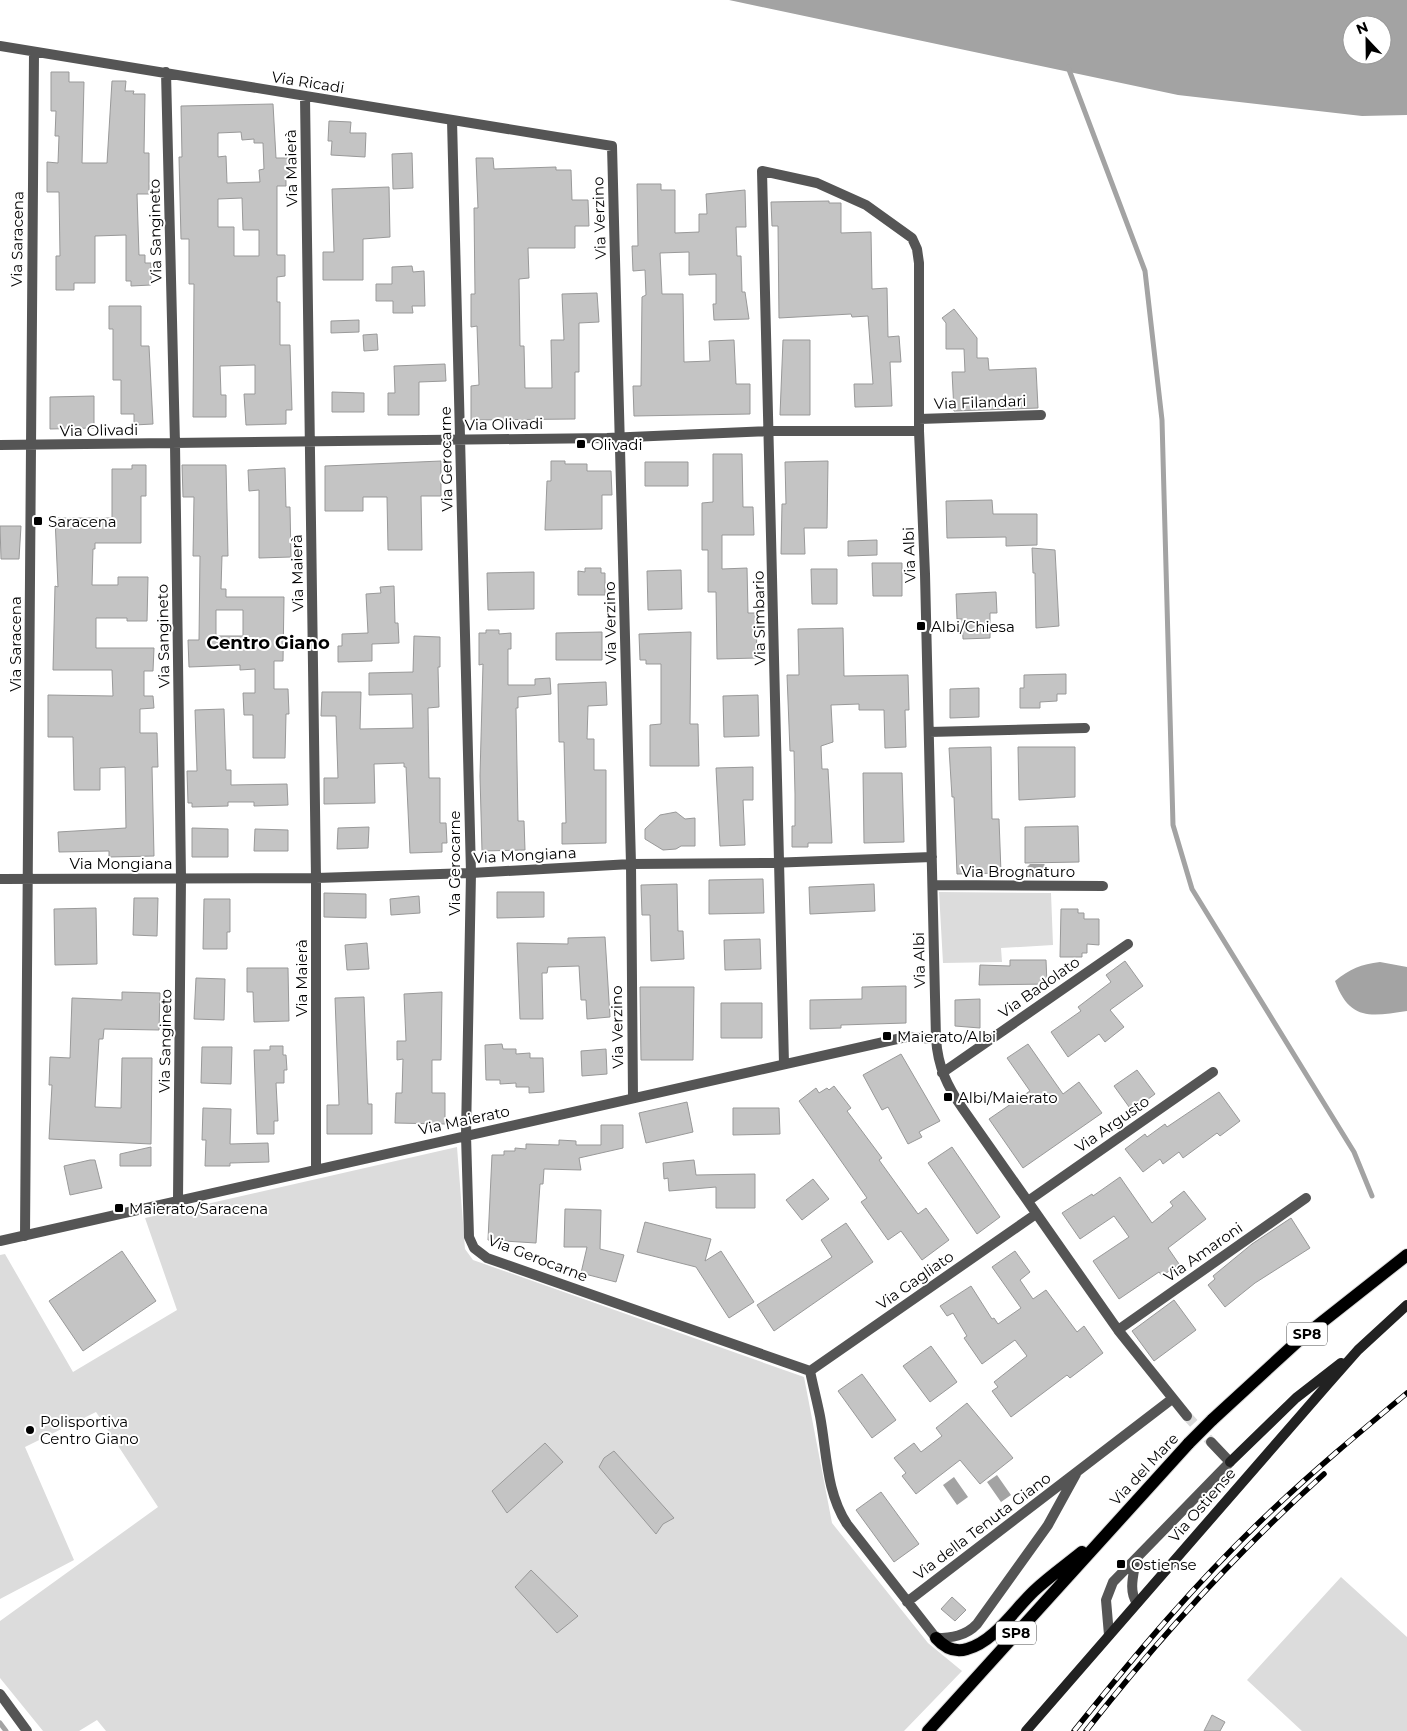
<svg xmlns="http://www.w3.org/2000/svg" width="1407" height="1731" viewBox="0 0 1407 1731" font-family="Montserrat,sans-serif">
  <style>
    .green { fill: #dcdcdc }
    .water { fill: #a3a3a3; fill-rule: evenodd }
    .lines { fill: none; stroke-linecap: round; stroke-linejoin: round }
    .stream { stroke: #a3a3a3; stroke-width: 5 }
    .building { fill: #c4c4c4; stroke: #999; fill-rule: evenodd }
    .minor-tunnel { stroke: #d9d9d9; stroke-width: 10; stroke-dasharray: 10 5; stroke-linecap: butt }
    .primary-casing { stroke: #dbdbdb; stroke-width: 14 }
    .minor { stroke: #555; stroke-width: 10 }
    .secondary { stroke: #222; stroke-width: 10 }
    .primary { stroke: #000; stroke-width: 12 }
    .rail-casing { stroke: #000; stroke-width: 5.5 }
    .rail { stroke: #fff; stroke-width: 4; stroke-dasharray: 11; stroke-linecap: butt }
    .primary-bridge-casing { stroke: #dbdbdb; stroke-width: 14; stroke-linecap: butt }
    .primary-bridge { stroke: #000; stroke-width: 12 }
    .poi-dot { fill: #000; stroke: #fff; stroke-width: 2 }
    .labels { text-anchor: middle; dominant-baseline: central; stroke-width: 4; stroke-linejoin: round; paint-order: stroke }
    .shield { fill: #fff; stroke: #4c4c4c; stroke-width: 1 }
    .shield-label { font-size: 14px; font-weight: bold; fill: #000 }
    .street-label { font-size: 15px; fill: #000; stroke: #fff }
    .poi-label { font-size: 15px; fill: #000; stroke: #fff; text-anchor: start }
    .quarter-label { font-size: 18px; font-weight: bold; fill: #000; stroke: #fff }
  </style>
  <rect width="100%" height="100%" fill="#fff"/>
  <path class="green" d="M939 892 1051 893 1053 945 1001 948 1002 962 943 963Z
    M457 1147 465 1249 473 1260 804 1377 832 1523 928 1643 962 1671 904 1731H106L97 1720 79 1731H43L0 1678V1621L158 1507 96 1412 25 1447 74 1560 0 1599V1255L5 1254 73 1372 177 1310 145 1218Z
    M1341 1577 1407 1637V1731H1302L1247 1680Z"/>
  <path class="water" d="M729 0H1407V115L1362 116 1178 95ZM1352 25H1382V55H1352Z
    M1030 864H1044L1048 868 1047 875 1032 878 1027 876 1025 869Z
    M1380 962 1407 967V1011C1372 1016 1350 1022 1335 981 1350 969 1361 964 1380 962Z
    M997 1475 1011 1495 1001 1502 987 1482Z
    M954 1477 968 1497 957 1505 943 1485Z"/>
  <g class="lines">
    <path class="stream" d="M1068 67 1145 271 1162 420 1173 825 1192 889 1354 1152 1372 1196
      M0 1723 6 1731"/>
  </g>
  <path class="building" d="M51 72H69V82H84L82 163H107L112 81H126L125 91H134L133 94H145L144 153H149V194H137L139 255H145V263H151V285L131 286V281H126V235L95 236V283H74V290H56V256H60L59 192H47V162L58 163 59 136H55L56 111H51Z
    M273 104 276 158H289V175H286V186H277V255H285V276L277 277V302H280V345H290L292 410H286V424L246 425 244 394H255V365L220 366 221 395H226V417H193L194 284H189V239H181L179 157H182L181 106ZM241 132 242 140 254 139V143H263L264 169 259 170 260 182 227 183 226 156 218 157V133ZM242 198 243 230H259V256H234V227H218V199Z
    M329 121 351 122 350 133H366L365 157 331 155 332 141H328Z
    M412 153 413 188 393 189 392 154Z
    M476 158H493L494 169 556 167V170H571L572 200H588L589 226H575V248H528L529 278 519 279 520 346H524L525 388H552L551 340H564L562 294 597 293 599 322 579 323V372H575V419L471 420V386L479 385 477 326 471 327V294H475L474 208H478Z
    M637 184H661V190H675V233L699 232V214H707L706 194 745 190 746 227H736L737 256H741L742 292H745L749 319 714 320 713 304H716V274L689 275V252L660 253 662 294H683L684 362 710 361 709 341 734 340 736 384H750V414L634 416 633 386H641L642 297 646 295 645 270 633 271 632 246H638Z
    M389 187 390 237 363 239V280H323V252H334L332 189Z
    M829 201V203H841V233L871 232 872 289 887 288 888 337 899 336 901 362H890L892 406 855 407 854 384H873L868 316 852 317 851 314 779 318 778 226H772L771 202Z
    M412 266 413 272 424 271 425 306H412L413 313H393V301H376V284H392V267Z
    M109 306H141V346H149L153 424 134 425V414H121V380H113V329H109Z
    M954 309 977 338V358H988L989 370 1036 368 1038 408 954 411 952 372H965L964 349H946V323L942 318Z
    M359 320V332L331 333V321Z
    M377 334 378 350 364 351 363 335Z
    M783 340H810V415H780Z
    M445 364 446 381 419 382V415H388V393H395L394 366Z
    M332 392 364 393V412H332Z
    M94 396V428L50 429V397Z
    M713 454H742L743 507H753L754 535H722V569L747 568 748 613H756L757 658 717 659 716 592H708V550H702V503L713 502Z
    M441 461V496H421L422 550H388L387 497H363V511H325V466Z
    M551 461H565V464H587V471H611L612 495H602V529L545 530 547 481H551Z
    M828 461 827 528H804L805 554H781L782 504H786L785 462Z
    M645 462H688V486H645Z
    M132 465H146V496H141V543H95V549H93L92 585H118V577H148L147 621H127V618H96V648H154L153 671H144V696H153L154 708 140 709V733H157L158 767H152L154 856 109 857V851L59 852 58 832 126 828 125 767 100 768V790H74L73 737H48V695L113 696 112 670H53L55 586 58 587 55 518H112V469H132Z
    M182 465H226L228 556H222L221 589H226V597H284L283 661H274V689H288L289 714H286L285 758H253V715H244L243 693H255V669L240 670V665L189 667 188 640H199L200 556H193L194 497H183ZM216 610H243V636H216Z
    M285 468 286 507H290L291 557 259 558V490L249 491 248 470Z
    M992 500 993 514H1037V545L1006 546V537L947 538 946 501Z
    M0 526H21L19 559H1Z
    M877 540V555L848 556V541Z
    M1032 548 1055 550 1059 626 1036 628 1035 573H1033Z
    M872 563H902V596H873Z
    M585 568H601V573H605V595H578V571L585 572Z
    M811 569H837V604H812Z
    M681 570 682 609 648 610 647 571Z
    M534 572V609L488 610 487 573Z
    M394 586 395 623H398L399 643 372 644V661L338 662V646H342V634L368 633 366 594 381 593 380 587Z
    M996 592 997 613H990V638L963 639 962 619H957L956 594Z
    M843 628 844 676 908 675 909 710H905L906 747 885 748 884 710H859V704L831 705 833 742 821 746 822 769H828L832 843H808V847H792V826H795V794L794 751H790L787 675H799L798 629Z
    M486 630H499V634L511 633V649H508V685H535V679L550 678 551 694 518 697V708H516L518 821H524L525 850 482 851 480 776 483 664 479 665V633H486Z
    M602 632V660H556V633Z
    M691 632 690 724H698L699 766H650V725L661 724V664H646V660H640L639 634Z
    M414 636 440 637V667H438L439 707 428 708 429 778H440V823H446L447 843H442V852L410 853 406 767H404V763L374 764 375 803 324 804V778H338L336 716H321L322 692H361L360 729 413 728 412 694 369 695V673L413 672Z
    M1066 674V694H1057V701L1040 702V708H1020V688H1024V675Z
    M606 682 607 705 588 706 587 739H594V770H606V843L562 844V823H566L564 742H559L558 684Z
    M979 688V717L950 718V689Z
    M758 695 759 736 724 737 723 696Z
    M224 709 226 770H231V785L287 784 288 805 254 806V802H228V806L192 807V803H188L187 771H197L195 710Z
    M991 747 992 819H999L1001 873 957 874 954 797H952L949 748Z
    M1018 747H1075V797L1019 800Z
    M753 767V800H743L745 845 720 846 716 768Z
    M863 773H902L904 842 864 843Z
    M676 812 685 819 695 818V846H681L676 849 663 850 645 839V829L660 815Z
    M1078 826 1079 862 1025 863V827Z
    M369 827 368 848 337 849 338 828Z
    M192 828 228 829V857H192Z
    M255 829 288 830V851H254Z
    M763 879 764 913 709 914V880Z
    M677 884 678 931H683L684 959 651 961 650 915H642L641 885Z
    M874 884 875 911 810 914 809 887Z
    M497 892H544V917L497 918Z
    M324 893 366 894V918L324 917Z
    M419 896 420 913 391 915 390 899Z
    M134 898H158L157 936 133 935Z
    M204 899H230V932H227V949H203Z
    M96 908 97 964 55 965 54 909Z
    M1061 909H1078V913H1084V919H1099V945L1087 944V953H1082V957H1060Z
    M605 937 610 1017 587 1019 586 1000H581L579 966 548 967 547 973H542L543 1019H520L517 943 568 944V938Z
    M760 939 761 969 725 970 724 940Z
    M367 943 369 969 347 970 345 945Z
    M1010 960H1046L1047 984 979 985 980 965 1010 966Z
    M1125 961 1143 986 1110 1010 1124 1027 1105 1042 1099 1034 1068 1057 1051 1032 1081 1011 1078 1007 1111 982 1106 975Z
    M247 968H288L289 1021 254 1022 253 992H247Z
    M196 978 225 979 224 1020 194 1019Z
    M906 986V1023L841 1025V1028L810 1029V1000L862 999V987Z
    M640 987H694L693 1060H641Z
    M122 992 160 993 159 1030 104 1029 103 1039H99L95 1107 121 1108 122 1058H152L151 1144 49 1139 52 1085H49L50 1057 70 1058 72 998 122 1000Z
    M442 992 441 1060H432V1093H445V1124L395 1123 396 1093H402L403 1059 397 1060V1041H406L404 994Z
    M364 997 368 1104H372V1134H327V1105H339L335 998Z
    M980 999V1028L955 1026V1000Z
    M721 1003H762V1038H721Z
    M502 1044 503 1049H516V1054L530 1053V1058H543L544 1092 529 1093V1087H516V1083L500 1084V1080H486L485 1045Z
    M1028 1044 1063 1094 1079 1082 1102 1113 1023 1168 989 1119 1030 1091 1007 1058Z
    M270 1046H283V1055H286L287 1070H284V1083H276L278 1121H274V1134H257L254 1050H270Z
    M202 1047H232L231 1084 201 1083Z
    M606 1049 607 1074 582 1076 581 1051Z
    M901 1054 940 1121 919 1132 922 1137 908 1144 888 1107 882 1110 863 1075Z
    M1137 1070 1155 1094 1132 1111 1114 1086Z
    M834 1086 851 1108 847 1111 882 1158 879 1160 918 1214 926 1208 949 1240 922 1260 901 1231 888 1240 861 1202 867 1198 799 1101 816 1088 819 1093 827 1088 829 1090Z
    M1219 1092 1240 1121 1220 1136 1217 1133 1183 1158 1179 1152 1163 1164 1160 1159 1143 1172 1125 1149 1145 1134 1147 1137 1165 1124 1167 1127Z
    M687 1102 693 1132 646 1143 639 1113Z
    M203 1108 231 1109 230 1144 268 1143 269 1162 230 1163V1166H205L206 1140H202Z
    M733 1108H779L780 1134 733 1135Z
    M601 1125H623V1148L579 1158 581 1170 544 1169 543 1184H540L536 1243 488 1240 492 1155H504V1151H515V1148L526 1149V1144L559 1145V1140L576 1141V1145H601Z
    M151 1147V1166H120V1154Z
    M952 1147 1000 1217 977 1234 928 1163Z
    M90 1160H95L102 1188 70 1195 64 1166Z
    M694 1160 696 1175 755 1174V1208H716V1187L669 1191 668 1178 664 1179 663 1163Z
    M1120 1177 1152 1223 1173 1206 1170 1202 1184 1191 1206 1219 1168 1248 1179 1264 1162 1276 1159 1272 1119 1299 1093 1261 1129 1237 1114 1216 1080 1239 1062 1213 1092 1194 1093 1196Z
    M813 1179 829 1199 802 1220 786 1200Z
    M565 1209 601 1210 600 1249 624 1255 616 1282 581 1273 587 1247H564Z
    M1291 1218 1310 1248 1255 1283 1225 1307 1208 1285 1215 1279 1213 1276 1252 1244Z
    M645 1222 711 1239 705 1261 721 1251 754 1302 729 1318 696 1267 637 1252Z
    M846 1223 873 1262 774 1331 757 1305 832 1257 821 1240Z
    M122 1251 156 1301 83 1351 49 1301Z
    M1015 1251 1030 1272 1020 1280 1033 1299 1046 1290 1077 1332 1084 1326 1103 1353 1070 1378 1067 1375 1011 1417 992 1391 998 1387 994 1382 1027 1356 1015 1340 982 1364 964 1338 967 1336 953 1313 947 1316 940 1306 971 1286 992 1319 994 1318 998 1324 1021 1308 992 1267Z
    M1174 1300 1196 1330 1154 1361 1132 1331Z
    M931 1346 957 1382 930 1402 903 1366Z
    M862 1374 896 1420 872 1438 838 1391Z
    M967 1403 1013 1458 980 1484 960 1460 916 1494 902 1476 906 1473 894 1458 914 1443 921 1452 942 1436 936 1428Z
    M545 1443 563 1462 507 1513 492 1491Z
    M614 1451 674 1518 663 1524 656 1534 599 1467 604 1458Z
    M881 1492 919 1544 894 1562 856 1510Z
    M531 1570 578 1616 557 1633 515 1587Z
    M952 1597 966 1610 955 1621 941 1609Z
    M1212 1715 1225 1722 1220 1731H1204Z"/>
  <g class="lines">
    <path class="minor-tunnel" d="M1187 1416 1211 1442"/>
    <defs>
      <path id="primary" d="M1212 1420 1298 1341 1407 1255
        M936 1638C944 1647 954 1653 967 1649 994 1642 1014 1610 1034 1591 1049 1577 1066 1565 1082 1552
        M928 1731 1189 1443"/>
    </defs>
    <use href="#primary" class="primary-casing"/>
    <path class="minor" d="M0 46 612 146 631 864 633 1098
      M166 72 175 444 181 878 178 1200
      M305 97 316 878V1169
      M452 120 471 873 466 1135 469 1237 474 1248 487 1258 810 1371
      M919 419 1041 415
      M0 445 607 438 770 431H919
      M929 732 1085 728
      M0 879 316 878 471 873 631 864 769 863 932 857
      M933 885 1103 886
      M784 1064 762 171 817 183 866 205 912 238 917 249 919 263V431L925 574 936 1039C938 1067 947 1086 963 1109L1118 1330 1187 1416
      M942 1073 1128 944
      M1028 1201 1213 1072
      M25 1236 34 53
      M0 1241 906 1037 936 1039
      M1118 1330 1306 1198
      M810 1371C813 1386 817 1401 820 1416 827 1453 826 1492 847 1524L936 1638C951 1638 966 1636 977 1624L1048 1525 1076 1474
      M810 1371 1036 1214
      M1136 1559C1134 1573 1128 1591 1137 1603
      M907 1602 1172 1399
      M1109 1635 1106 1600 1113 1582 1230 1462 1211 1442
      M0 1694 27 1731"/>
    <path class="secondary" d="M1230 1462 1296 1398 1341 1363
      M1026 1731 1328 1384 1358 1350 1407 1305"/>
    <use href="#primary" class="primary"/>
    <defs>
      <path id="rail" d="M1074 1731C1135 1655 1198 1580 1269 1513 1313 1471 1360 1432 1407 1393
        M1086 1731C1158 1639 1237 1552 1324 1474"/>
    </defs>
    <use href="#rail" class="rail-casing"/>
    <use href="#rail" class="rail"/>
    <defs>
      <path id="primary-bridge" d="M1189 1443 1212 1420"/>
    </defs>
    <use href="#primary-bridge" class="primary-bridge-casing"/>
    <use href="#primary-bridge" class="primary-bridge"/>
  </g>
  <g class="poi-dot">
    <rect x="576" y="439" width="10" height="10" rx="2.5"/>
    <rect x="33" y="516" width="10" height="10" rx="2.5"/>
    <rect x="916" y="621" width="10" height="10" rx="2.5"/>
    <rect x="882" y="1031" width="10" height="10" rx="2.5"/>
    <rect x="943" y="1092" width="10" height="10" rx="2.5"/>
    <rect x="114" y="1203" width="10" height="10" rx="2.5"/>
    <circle cx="30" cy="1430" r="5"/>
    <rect x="1116" y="1559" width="10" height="10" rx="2.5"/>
  </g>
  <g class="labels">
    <g class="shield">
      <rect x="1287" y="1322.5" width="40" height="23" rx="4"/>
      <rect x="996" y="1621.5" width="40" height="23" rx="4"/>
    </g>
    <g class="shield-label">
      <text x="1307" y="1334">SP8</text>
      <text x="1016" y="1633">SP8</text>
    </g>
    <g class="street-label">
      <text transform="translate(308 82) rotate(9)">Via Ricadi</text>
      <text transform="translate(291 168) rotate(-91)">Via Maierà</text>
      <text transform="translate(599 218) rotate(-92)">Via Verzino</text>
      <text transform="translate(155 231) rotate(-91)">Via Sangineto</text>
      <text transform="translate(17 239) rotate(-89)">Via Saracena</text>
      <text transform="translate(980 402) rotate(-2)">Via Filandari</text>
      <text transform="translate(504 424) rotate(-1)">Via Olivadi</text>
      <text transform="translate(99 430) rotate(-1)">Via Olivadi</text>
      <text transform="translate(446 459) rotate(-91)">Via Gerocarne</text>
      <text transform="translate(909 555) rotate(-92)">Via Albi</text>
      <text transform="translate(297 573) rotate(-91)">Via Maierà</text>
      <text transform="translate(759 618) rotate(-91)">Via Simbario</text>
      <text transform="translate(610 623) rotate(-91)">Via Verzino</text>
      <text transform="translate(163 636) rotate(-91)">Via Sangineto</text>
      <text transform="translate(15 644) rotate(-90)">Via Saracena</text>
      <text transform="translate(525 855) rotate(-3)">Via Mongiana</text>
      <text x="121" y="863">Via Mongiana</text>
      <text transform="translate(454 863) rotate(-90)">Via Gerocarne</text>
      <text x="1018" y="871">Via Brognaturo</text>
      <text transform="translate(919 960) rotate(-91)">Via Albi</text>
      <text transform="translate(301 978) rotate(-90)">Via Maierà</text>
      <text transform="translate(1039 987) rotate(-35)">Via Badolato</text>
      <text transform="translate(617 1027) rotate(-91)">Via Verzino</text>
      <text transform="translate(165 1041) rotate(-89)">Via Sangineto</text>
      <text transform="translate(464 1120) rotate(-12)">Via Maierato</text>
      <text transform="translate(1112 1124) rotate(-35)">Via Argusto</text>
      <text transform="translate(1203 1252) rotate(-35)">Via Amaroni</text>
      <text transform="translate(538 1258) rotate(21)">Via Gerocarne</text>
      <text transform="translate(915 1280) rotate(-35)">Via Gagliato</text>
      <text transform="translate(1144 1469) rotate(-47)">Via del Mare</text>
      <text transform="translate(1202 1505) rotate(-49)">Via Ostiense</text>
      <text transform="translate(982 1526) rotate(-37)">Via della Tenuta Giano</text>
    </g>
    <g class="poi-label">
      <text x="591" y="444">Olivadi</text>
      <text x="48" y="521">Saracena</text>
      <text x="931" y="626">Albi/Chiesa</text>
      <text x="897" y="1036">Maierato/Albi</text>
      <text x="958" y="1097">Albi/Maierato</text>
      <text x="129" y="1208">Maierato/Saracena</text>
      <text x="40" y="1421">Polisportiva<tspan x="40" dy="17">Centro Giano</tspan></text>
      <text x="1131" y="1564">Ostiense</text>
    </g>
    <g class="quarter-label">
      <text x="268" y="643">Centro Giano</text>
    </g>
  </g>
  <g transform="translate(1367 40) rotate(338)"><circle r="24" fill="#ffffff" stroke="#999999"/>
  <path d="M0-4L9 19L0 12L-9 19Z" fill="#000000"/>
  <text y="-8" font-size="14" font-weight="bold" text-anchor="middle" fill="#000000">N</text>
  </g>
</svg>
